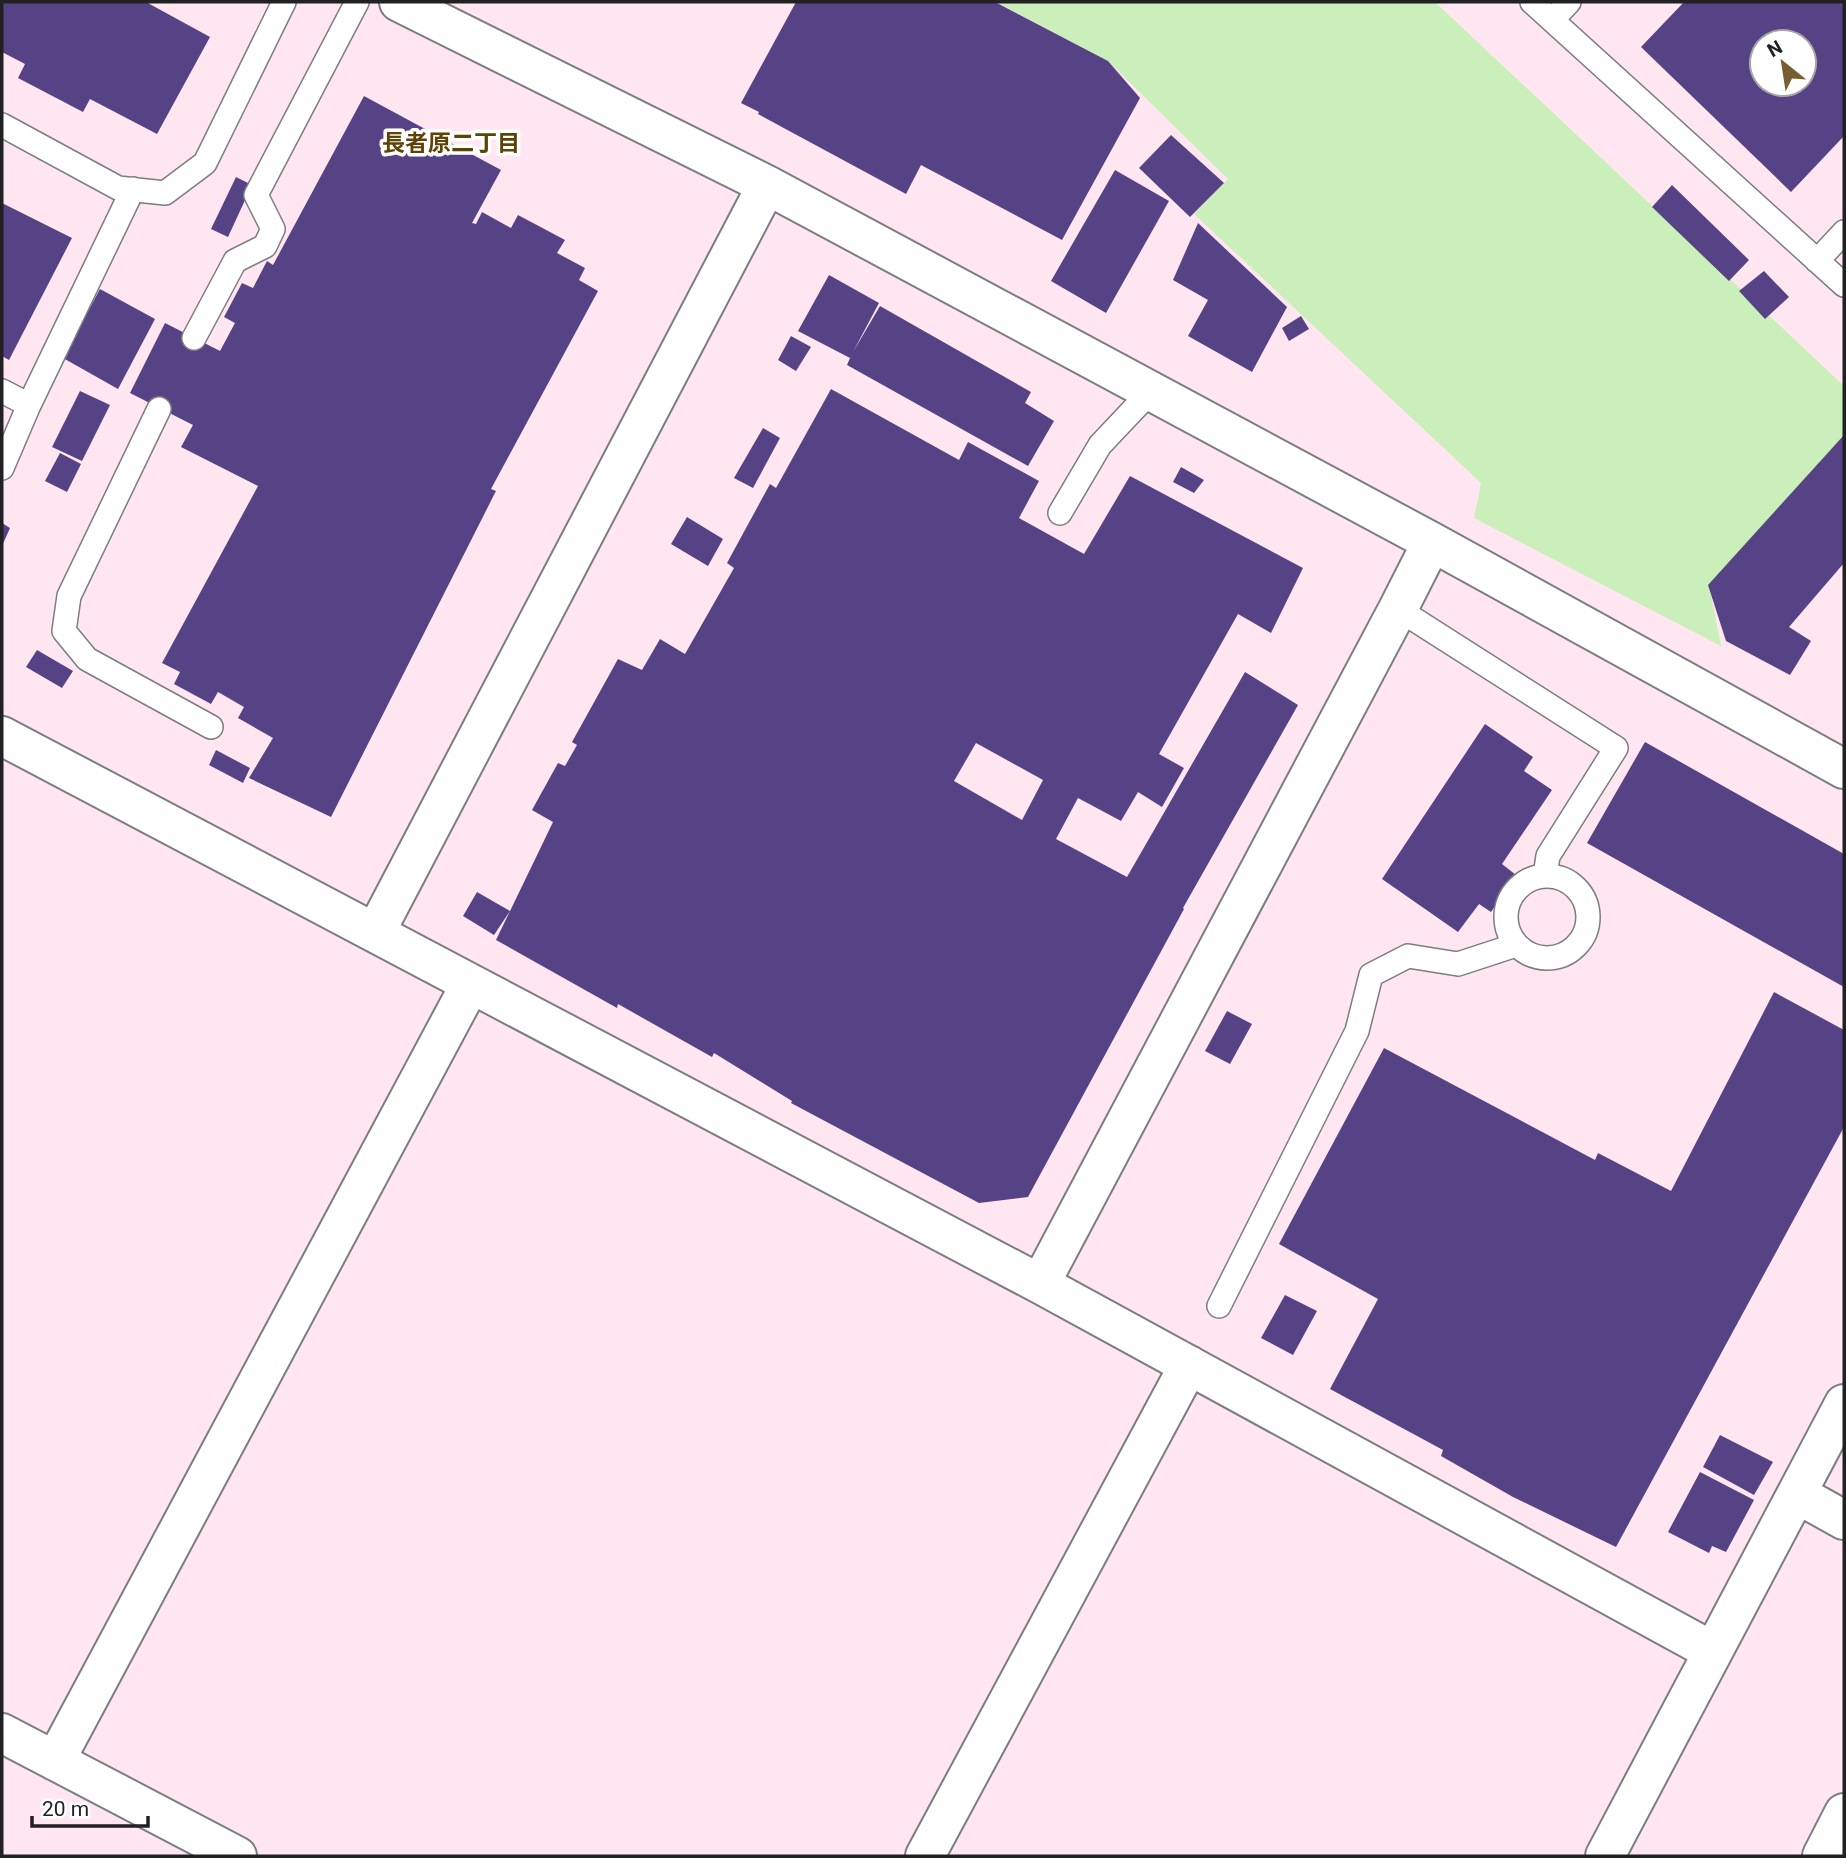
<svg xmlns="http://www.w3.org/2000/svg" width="1846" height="1858" viewBox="0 0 1846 1858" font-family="Roboto,'Noto Sans JP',sans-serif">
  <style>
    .industrial { fill: #ffe6f0; fill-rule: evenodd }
    .green { fill: #cbefba }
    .building { fill: #564385; fill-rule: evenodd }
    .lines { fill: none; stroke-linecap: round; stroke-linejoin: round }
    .lane-casing { stroke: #7b7d83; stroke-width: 26 }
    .secondary-casing { stroke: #7b7d83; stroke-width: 42 }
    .lane { stroke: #fff; stroke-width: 23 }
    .secondary { stroke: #fff; stroke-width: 38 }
    .labels { text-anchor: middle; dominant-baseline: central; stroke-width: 7; stroke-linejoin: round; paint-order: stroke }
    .neighbourhood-label { font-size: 23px; font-weight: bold; fill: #5e4306; stroke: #fff }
  </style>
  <rect width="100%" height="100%" fill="#f5f7fe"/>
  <path class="industrial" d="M2 2H1844V1856H2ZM1762 42H1804V84H1762Z"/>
  <path class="green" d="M996 2H1435L1844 386V435L1709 585 1721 646 1474 518 1481 483 1194 214 1228 179 1108 61Z"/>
  <path class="building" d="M2 2H146L210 37 157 134 90 99 83 112 18 78 25 64 2 52Z
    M796 2H995L1108 61 1140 98 1062 240 921 165 906 194 758 114 759 112 741 103Z
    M1684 2H1844V136L1791 192 1641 47ZM1762 42H1804V84H1762Z
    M364 96 501 170 472 223 476 224 482 212 511 228 518 215 565 240 557 253 585 268 579 280 598 291 491 489 496 491 331 817 249 778 273 738 238 718 244 707 218 692 211 704 174 684 180 672 162 663 258 486 181 447 193 425 130 393 165 323 220 351 235 323 224 317 242 283 253 288 267 261 273 265Z
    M1171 135 1224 183 1190 217 1139 168Z
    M1115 170 1169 201 1106 313 1051 281Z
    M236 177 252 185 228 237 211 229Z
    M1672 185 1749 260 1729 281 1652 207Z
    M2 203 72 238 9 360 2 356Z
    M1198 223 1287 307 1252 372 1188 336 1208 300 1173 280Z
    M1764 271 1789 297 1765 319 1739 291Z
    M829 275 879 303 853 352 880 306 1031 392 1025 403 1054 421 1028 466 847 365 850 358 798 331Z
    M100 289 155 319 118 389 63 358Z
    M1301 316 1309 329 1289 341 1282 328Z
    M791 336 811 347 796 371 778 360Z
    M831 389 959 460 968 442 1039 481 1019 518 1084 554 1130 476 1303 568 1271 633 1238 614 1159 754 1184 768 1162 807 1138 792 1121 821 1078 798 1056 839 1127 877 1245 672 1298 705 1183 908 1184 909 1028 1197 979 1203 791 1103 792 1101 714 1053 712 1057 618 1004 617 1008 496 940 553 822 532 810 558 763 565 766 577 745 572 742 618 659 642 670 660 639 685 654 734 568 727 563 770 484 776 488ZM976 743 1043 780 1022 820 954 781Z
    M80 391 110 405 82 461 52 447Z
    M763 428 780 438 753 488 734 478Z
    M1844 435V563L1789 627 1811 641 1790 675 1726 641 1708 585Z
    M60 453 81 464 67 492 45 481Z
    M1181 467 1204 480 1194 493 1173 482Z
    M687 517 723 539 708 566 671 544Z
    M2 523 10 528 2 546Z
    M37 650 73 671 62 688 26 667Z
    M1485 724 1533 757 1524 771 1552 790 1502 864 1516 875 1491 912 1479 904 1458 932 1382 879Z
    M1645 742 1844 854V987L1587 843Z
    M216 750 250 768 243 783 209 765Z
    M477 892 510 911 494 935 463 916Z
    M1774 992 1844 1030V1127L1616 1547 1513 1497 1441 1456 1443 1450 1330 1389 1378 1299 1279 1244 1384 1048 1595 1160 1598 1153 1671 1191Z
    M1227 1011 1252 1024 1230 1064 1205 1051Z
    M1285 1295 1317 1311 1293 1355 1261 1338Z
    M1720 1435 1773 1462 1754 1495 1703 1467Z
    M1700 1472 1754 1500 1726 1552 1712 1546 1709 1553 1668 1532Z"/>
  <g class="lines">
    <defs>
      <path id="lane" d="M1532 2 1844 285
        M1552 20 1569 2
        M2 125 118 188 165 193 205 163 284 2
        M1817 261 1844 232
        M194 338 235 261 265 246 273 229 256 195 357 2
        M2 391 29 405 133 189
        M159 409 69 596 64 631 87 659 211 727
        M2 468 29 405
        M1060 513 1100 445 1151 391
        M1398 609 1616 748 1548 856 1545 876
        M1506 917a41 41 0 1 1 82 0a41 41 0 1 1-82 0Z
        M1219 1306 1357 1031 1371 975 1408 956 1458 964 1516 945"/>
      <path id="secondary" d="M399 2 767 185 1432 542 1844 769
        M2 736 1040 1284 1712 1651
        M375 933 767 185
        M1040 1284 1398 609 1432 542
        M1797 1494 1844 1520
        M2 1733 237 1856
        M55 1761 470 985
        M925 1856 1189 1365
        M1605 1856 1844 1404
        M1822 1856 1844 1813"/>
    </defs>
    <use href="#lane" class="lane-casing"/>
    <use href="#secondary" class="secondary-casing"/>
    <use href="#lane" class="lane"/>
    <use href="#secondary" class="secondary"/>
  </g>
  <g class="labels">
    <g class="neighbourhood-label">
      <text x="451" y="143">長者原二丁目</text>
    </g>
  </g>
  <rect width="1846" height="1858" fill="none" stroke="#212124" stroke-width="7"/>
  <g transform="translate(1783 63) rotate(330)"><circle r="33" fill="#ffffff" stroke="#a6a6a7" stroke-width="2"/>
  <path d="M0-5L12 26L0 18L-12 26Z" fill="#785f31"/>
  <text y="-10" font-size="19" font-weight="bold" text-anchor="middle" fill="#212124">N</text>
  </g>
  <path d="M32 1816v10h116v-10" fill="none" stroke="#212124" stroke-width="3.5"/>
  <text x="42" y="1816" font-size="21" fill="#212124" stroke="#ffffff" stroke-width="5" paint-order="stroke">20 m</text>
</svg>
